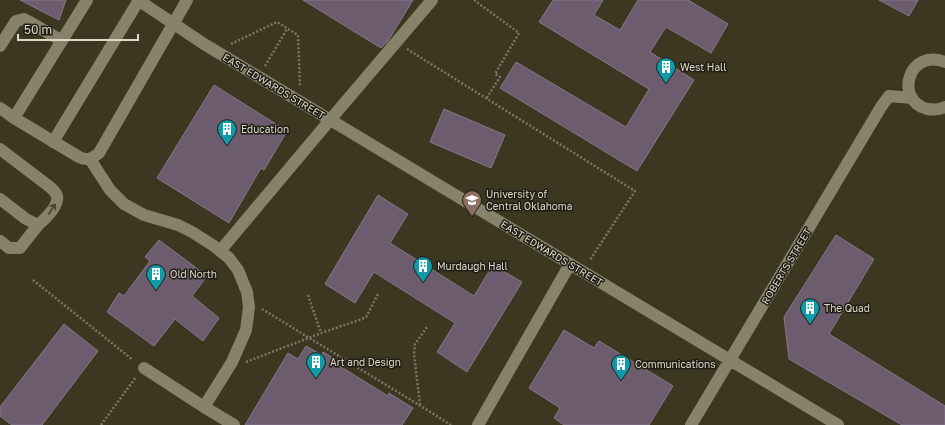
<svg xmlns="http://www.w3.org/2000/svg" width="945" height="425" viewBox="0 0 945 425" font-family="'Golos Text',sans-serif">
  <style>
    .building { fill: #6d5b6e; stroke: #89778b }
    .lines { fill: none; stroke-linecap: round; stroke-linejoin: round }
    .path { stroke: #7b7865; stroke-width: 2.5; stroke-dasharray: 2 2; stroke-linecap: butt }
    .minor { stroke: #87836a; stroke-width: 12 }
    .oneway { stroke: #444132 }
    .labels { text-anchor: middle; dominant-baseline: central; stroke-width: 3; stroke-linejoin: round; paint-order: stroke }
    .poi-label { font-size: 10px; fill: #dcdacc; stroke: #201e14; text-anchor: start }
    .street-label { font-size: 10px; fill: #dcdacc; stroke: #201e14 }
  </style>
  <rect width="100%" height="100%" fill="#3b3721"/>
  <path class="building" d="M20 0H66L59 20Z
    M303 0H413L388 41 381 48Z
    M553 0H603L594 15 620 30 638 0H688L728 24 711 53 666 27 650 52 694 80 637 171 500 88 516 62 626 127 649 89 539 22Z
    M879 0H918L909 16Z
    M214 85 287 131 264 170 261 168 229 223 157 178Z
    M444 109 505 135 491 168 430 142Z
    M378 195 408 214 390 243 474 296 493 265 522 282 467 372 437 352 455 323 374 272 355 303 325 284Z
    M836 235 874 259 829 334 945 406V425H902L789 359 784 317Z
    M159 240 207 276 192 296 219 318 203 341 175 319 154 346 107 312 119 293 124 296 150 261 145 257Z
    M64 324 98 351 42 425H12L0 416V407Z
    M564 330 594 348 599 341 673 386 649 425H564L554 418 560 408 529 388Z
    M306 346 322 355 323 352 340 362 338 365 388 396 389 393 413 408 402 425H245L288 353 298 359Z"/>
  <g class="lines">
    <path class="path" d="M474 0 519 33 495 74 500 77 486 99
      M231 44 277 22 298 35 300 86
      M407 49 635 191 590 260
      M265 66 287 29
      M33 280 133 360
      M308 295 321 333
      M262 309 432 413 451 425
      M246 362 324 332 362 319 366 317 378 294
      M420 405 414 354 415 344 427 327
      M101 425 136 377"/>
    <path class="minor" d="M138 0 204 44 838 425
      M0 46 16 21 24 19 28 21 62 41
      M945 62C908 48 894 100 927 109 933 110 939 110 945 107
      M0 108 14 118 79 157C88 161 91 159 99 153L187 0
      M14 118 87 0
      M53 142 139 0
      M0 149 46 184C50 187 55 190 57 196 59 206 45 219 38 225L26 219 0 199
      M90 159 110 190 124 204 144 215 178 225 192 232 214 246 229 258 238 270 247 292 249 307 246 330 232 362 204 407
      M0 241 9 248H20L38 225
      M220 251 330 120 432 0
      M144 368 204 407 234 425
      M478 425 570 264
      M691 425 881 107 889 96 912 98"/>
  </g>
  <defs><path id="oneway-shaft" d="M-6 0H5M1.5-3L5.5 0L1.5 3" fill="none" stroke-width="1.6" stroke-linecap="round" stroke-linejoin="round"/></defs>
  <use class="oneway" href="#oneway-shaft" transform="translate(52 209) rotate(-57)"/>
  <defs>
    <symbol id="building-pin" viewBox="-11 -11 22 30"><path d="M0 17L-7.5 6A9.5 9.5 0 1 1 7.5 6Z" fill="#0f9aa8" stroke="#201e14"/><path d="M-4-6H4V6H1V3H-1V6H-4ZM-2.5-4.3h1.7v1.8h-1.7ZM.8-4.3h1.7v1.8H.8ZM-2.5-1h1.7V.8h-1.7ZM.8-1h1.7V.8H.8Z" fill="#fff"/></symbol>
    <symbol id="university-pin" viewBox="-11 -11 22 30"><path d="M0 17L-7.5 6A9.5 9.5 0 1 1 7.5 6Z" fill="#8d6e63" stroke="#201e14"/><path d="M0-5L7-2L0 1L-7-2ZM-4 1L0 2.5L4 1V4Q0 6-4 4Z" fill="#fff"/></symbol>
  </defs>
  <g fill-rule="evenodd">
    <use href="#building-pin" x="655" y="56" width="22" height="30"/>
    <use href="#building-pin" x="216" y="118" width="22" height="30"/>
    <use href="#university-pin" x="461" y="189" width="22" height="30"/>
    <use href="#building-pin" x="412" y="255" width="22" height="30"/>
    <use href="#building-pin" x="145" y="263" width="22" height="30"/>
    <use href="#building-pin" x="799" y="297" width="22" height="30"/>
    <use href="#building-pin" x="305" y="351" width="22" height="30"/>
    <use href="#building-pin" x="610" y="353" width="22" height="30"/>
  </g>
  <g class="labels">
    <g class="poi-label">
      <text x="680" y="67">West Hall</text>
      <text x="241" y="129">Education</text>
      <text x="486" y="194">University of<tspan x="486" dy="12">Central Oklahoma</tspan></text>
      <text x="437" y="266">Murdaugh Hall</text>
      <text x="170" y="274">Old North</text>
      <text x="824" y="308">The Quad</text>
      <text x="330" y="362">Art and Design</text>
      <text x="635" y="364">Communications</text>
    </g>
    <g class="street-label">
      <text transform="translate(274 86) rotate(31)">EAST EDWARDS STREET</text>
      <text transform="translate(552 253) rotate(31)">EAST EDWARDS STREET</text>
      <text transform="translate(786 266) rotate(-59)">ROBERTS STREET</text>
    </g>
  </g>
  <path d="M18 34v6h120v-6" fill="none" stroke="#dcdacc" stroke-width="2"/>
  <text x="24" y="34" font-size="12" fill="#dcdacc" stroke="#201e14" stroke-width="3" paint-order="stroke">50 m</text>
</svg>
